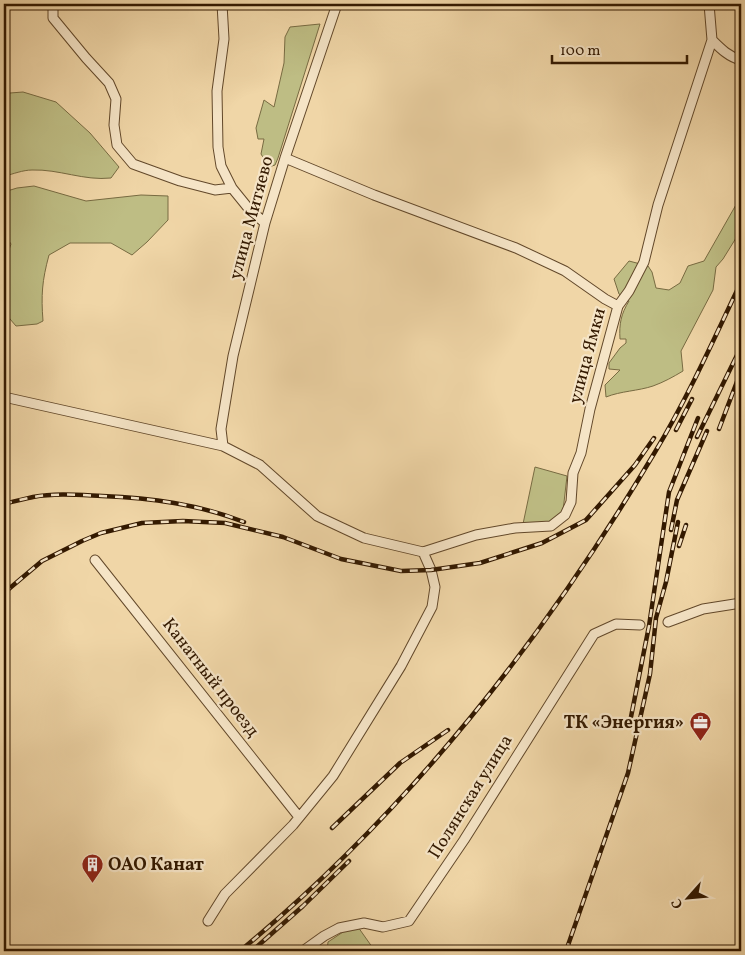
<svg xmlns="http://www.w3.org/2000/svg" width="745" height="955" viewBox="0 0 745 955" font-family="Vollkorn,serif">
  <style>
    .green { fill: #bebd84; stroke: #786b42 }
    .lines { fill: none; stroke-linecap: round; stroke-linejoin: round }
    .street-casing { stroke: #62482a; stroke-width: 11 }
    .street { stroke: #f5e4c6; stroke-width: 9 }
    .rail-casing { stroke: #331900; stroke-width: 4.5 }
    .rail { stroke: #f5e4c6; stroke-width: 2.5; stroke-dasharray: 8; stroke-linecap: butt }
    .labels { text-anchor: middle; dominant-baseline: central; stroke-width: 4.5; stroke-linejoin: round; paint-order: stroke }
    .street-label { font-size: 18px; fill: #331900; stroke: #f5e4c6 }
    .poi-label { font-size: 18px; font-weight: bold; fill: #331900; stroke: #f5e4c6; text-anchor: end }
  </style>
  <rect width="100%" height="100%" fill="#f0d6a7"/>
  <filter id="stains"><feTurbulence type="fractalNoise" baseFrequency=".004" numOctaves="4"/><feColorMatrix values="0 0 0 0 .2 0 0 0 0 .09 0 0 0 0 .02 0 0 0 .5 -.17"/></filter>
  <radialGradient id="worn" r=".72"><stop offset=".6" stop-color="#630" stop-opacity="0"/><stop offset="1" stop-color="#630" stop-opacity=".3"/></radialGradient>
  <path class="green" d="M320 24 278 158 275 165 269 167 261 154 264 139H258L256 128 264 100 274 107 284 63 285 37 290 27Z
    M23 92 56 102 90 133 119 167 111 178C84 181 59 169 32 170 23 170 13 174 5 176L4 100 10 93Z
    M34 186 86 201 141 195 168 196V220L147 242 132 255 111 243H70L49 255C42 281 41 295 43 321L37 324 16 326 4 312V264L11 244 7 238V228L4 226V192L17 188Z
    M741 192V230L723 259 716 267 713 290 681 351 683 371C673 377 664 382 653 386 638 391 621 391 606 397L605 385 620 370 609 369V363L620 348 626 343V339H620C619 324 621 314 629 301L619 294 614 279 629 261 648 266 652 272 656 288 669 290 680 283 688 266 704 261 737 203Z
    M535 467 567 476 563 511 544 526 523 524Z
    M358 927 375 951H327L328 942 349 928Z"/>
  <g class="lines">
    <defs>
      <path id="street" d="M53 4V18L86 58 109 83 116 99 114 125 117 145 133 164 180 181 215 190 232 188
        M222 4 224 39 217 91 218 147 221 166 232 188 249 209 265 223
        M337 4 285 158 265 223 233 356 221 429 223 446 260 465 317 516 364 538 423 552
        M712 40C721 49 729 57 741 60
        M285 158 374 195 516 248 565 271 605 299 618 306
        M4 397 223 446
        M423 552 476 535 515 528 551 526 565 515 571 502 573 473 581 453 590 409 618 306 629 291 644 262 658 205 712 40 709 4
        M95 560 299 817
        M668 622 703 609 741 603
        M208 921 225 894 293 825 333 776 401 666 432 607 435 587 431 570 423 552
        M303 951 324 936 339 928 364 923 383 927 409 921 464 840 594 634 616 624 640 625"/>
    </defs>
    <use href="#street" class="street-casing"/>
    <use href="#street" class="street"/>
    <defs>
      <path id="rail" d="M719 429 741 371
        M676 430 692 399
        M697 437 741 347
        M4 504C14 501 24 499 33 497 56 493 79 495 102 496 151 498 198 504 244 522
        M671 530 677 500 707 431
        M679 546 686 525
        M4 593 42 561 82 541 101 533 142 523 183 521 225 523 283 537 341 559 401 571 431 570 480 563 542 543 586 520 635 465 654 438
        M629 727 649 626 669 492 698 418
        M332 828 400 763 448 730
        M240 951C408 812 544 639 655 452 688 397 714 339 741 282
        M252 951 303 906 349 861
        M566 951 628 773 650 674 656 618 666 582 678 522"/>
    </defs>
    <use href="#rail" class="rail-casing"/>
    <use href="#rail" class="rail"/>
  </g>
  <defs>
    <symbol id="office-pin" viewBox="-11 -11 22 30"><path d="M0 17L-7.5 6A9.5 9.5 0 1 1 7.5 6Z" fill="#8f2418" stroke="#f5e4c6"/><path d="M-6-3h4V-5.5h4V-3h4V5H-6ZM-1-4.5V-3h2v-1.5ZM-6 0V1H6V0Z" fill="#fff"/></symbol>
    <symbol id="building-pin" viewBox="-11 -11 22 30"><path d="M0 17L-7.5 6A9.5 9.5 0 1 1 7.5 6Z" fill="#8f2418" stroke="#f5e4c6"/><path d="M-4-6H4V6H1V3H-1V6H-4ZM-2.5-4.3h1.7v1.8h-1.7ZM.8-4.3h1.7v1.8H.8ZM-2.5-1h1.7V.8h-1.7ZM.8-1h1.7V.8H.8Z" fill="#fff"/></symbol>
  </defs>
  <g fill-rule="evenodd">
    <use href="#office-pin" x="688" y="710" width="25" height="34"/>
    <use href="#building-pin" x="80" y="852" width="25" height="34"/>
  </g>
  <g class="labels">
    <g class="street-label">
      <text transform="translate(252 218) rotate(-75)">улица Митяево</text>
      <text transform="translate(588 356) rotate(-75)">улица Ямки</text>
      <text transform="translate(210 678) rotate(52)">Канатный проезд</text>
      <text transform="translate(471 797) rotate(-58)">Полянская улица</text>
    </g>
    <g class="poi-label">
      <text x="684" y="723">ТК «Энергия»</text>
      <text x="108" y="865" text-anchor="start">ОАО Канат</text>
    </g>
  </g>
  <rect width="745" height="955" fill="none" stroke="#f0d6a7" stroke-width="20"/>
  <rect x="5" y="5" width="735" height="945" fill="none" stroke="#331900" stroke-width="2.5"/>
  <rect x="10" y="10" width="725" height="935" fill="none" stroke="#331900"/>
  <g transform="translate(688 898) rotate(243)" stroke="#f5e4c6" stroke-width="4" paint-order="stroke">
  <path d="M0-4L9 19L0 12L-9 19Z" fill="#331900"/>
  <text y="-8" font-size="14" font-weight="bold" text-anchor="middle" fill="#331900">С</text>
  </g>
  <path d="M552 55v8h135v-8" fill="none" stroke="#331900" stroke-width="2.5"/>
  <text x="560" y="55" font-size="15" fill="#331900" stroke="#f5e4c6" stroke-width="4" paint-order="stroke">100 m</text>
  <rect width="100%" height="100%" filter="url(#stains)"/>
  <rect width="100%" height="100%" fill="url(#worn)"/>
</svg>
